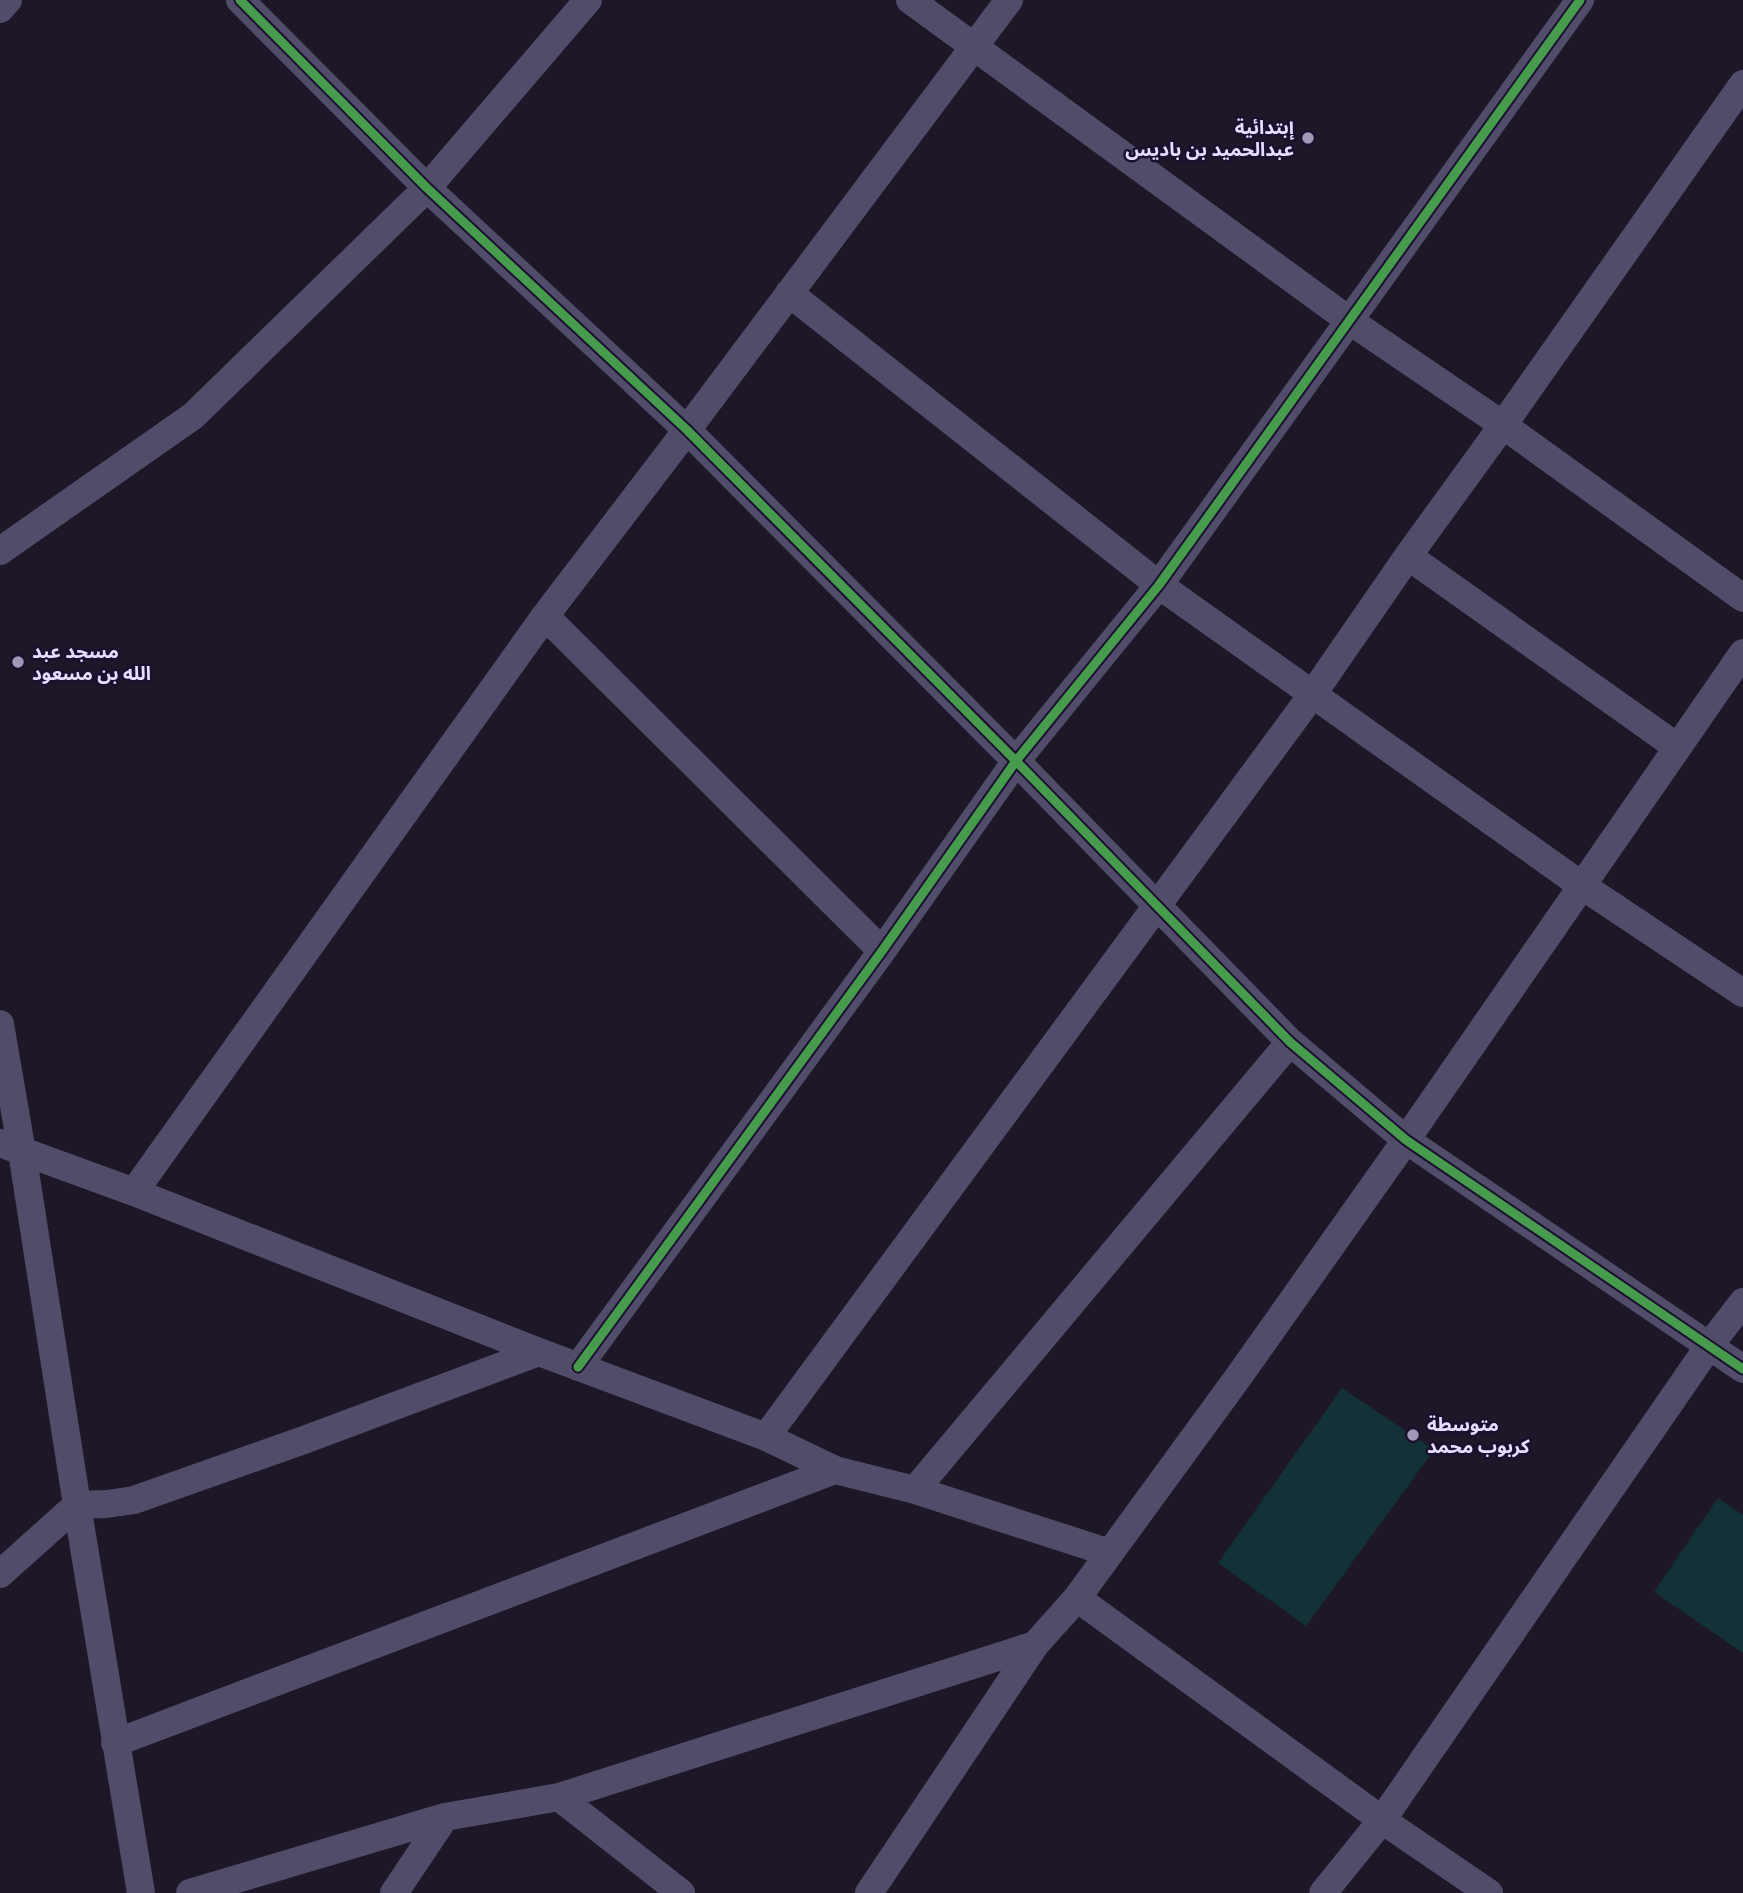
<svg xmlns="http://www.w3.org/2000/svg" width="1743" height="1893" viewBox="0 0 1743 1893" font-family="Ubuntu,'Noto Sans Arabic',sans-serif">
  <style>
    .green { fill: #133238 }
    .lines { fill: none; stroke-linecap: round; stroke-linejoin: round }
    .street { stroke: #514c69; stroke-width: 28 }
    .cycleway-casing { stroke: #1a102f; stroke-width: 13 }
    .cycleway { stroke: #469c4c; stroke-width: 9 }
    .poi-dot { fill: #a098b4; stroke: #1a102f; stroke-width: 2.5 }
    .labels { text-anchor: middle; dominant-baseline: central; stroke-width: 5; stroke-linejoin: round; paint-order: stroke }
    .poi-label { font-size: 19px; font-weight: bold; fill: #e6deff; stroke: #1a102f; text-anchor: start }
  </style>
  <rect width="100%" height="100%" fill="#1d1728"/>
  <path class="green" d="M1342 1388 1434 1450 1306 1626 1218 1563Z
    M1718 1498 1743 1515V1653L1654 1592Z"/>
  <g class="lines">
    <path class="street" d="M240 0 427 188 687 430 1016 761 1290 1042 1406 1140 1743 1369
      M910 0 1350 321 1503 425 1743 598
      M0 9 8 0
      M789 293 1159 585 1581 885 1743 993
      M0 551 193 416 427 188 588 0
      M1408 556 1677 747
      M545 616 882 951
      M0 1024 22 1152 77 1505 141 1893
      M0 1143 134 1192 539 1352 766 1437 835 1470 915 1490 1110 1553
      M134 1192 545 616 687 430 1009 0
      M578 1367 882 951 1016 761 1159 585 1580 0
      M766 1437 1312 695 1408 556 1503 425 1743 84
      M915 1490 1290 1042
      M0 1574 77 1505 107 1504 134 1500 304 1440 539 1352
      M1077 1598 1382 1820 1489 1893
      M115 1743 835 1470
      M559 1797 681 1893
      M190 1893 445 1817 559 1797 1035 1645
      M394 1893 445 1817
      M869 1893 1035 1645 1077 1598 1239 1376 1406 1140 1743 653
      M1323 1893 1382 1820 1709 1346 1743 1302"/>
    <defs>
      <path id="cycleway" d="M240 0 427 188 687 430 1016 761 1290 1042 1406 1140 1743 1369
        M578 1367 882 951 1016 761 1159 585 1580 0"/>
    </defs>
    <use href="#cycleway" class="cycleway-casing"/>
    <use href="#cycleway" class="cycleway"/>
  </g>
  <g class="poi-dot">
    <circle cx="1308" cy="138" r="7"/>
    <circle cx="18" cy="662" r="7"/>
    <circle cx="1413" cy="1435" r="7"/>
  </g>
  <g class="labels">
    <g class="poi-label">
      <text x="1294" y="127" text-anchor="end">إبتدائية<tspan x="1294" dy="22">عبدالحميد بن باديس</tspan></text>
      <text x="32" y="651">مسجد عبد<tspan x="32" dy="22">الله بن مسعود</tspan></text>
      <text x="1427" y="1424">متوسطة<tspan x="1427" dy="22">كربوب محمد</tspan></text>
    </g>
  </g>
</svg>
